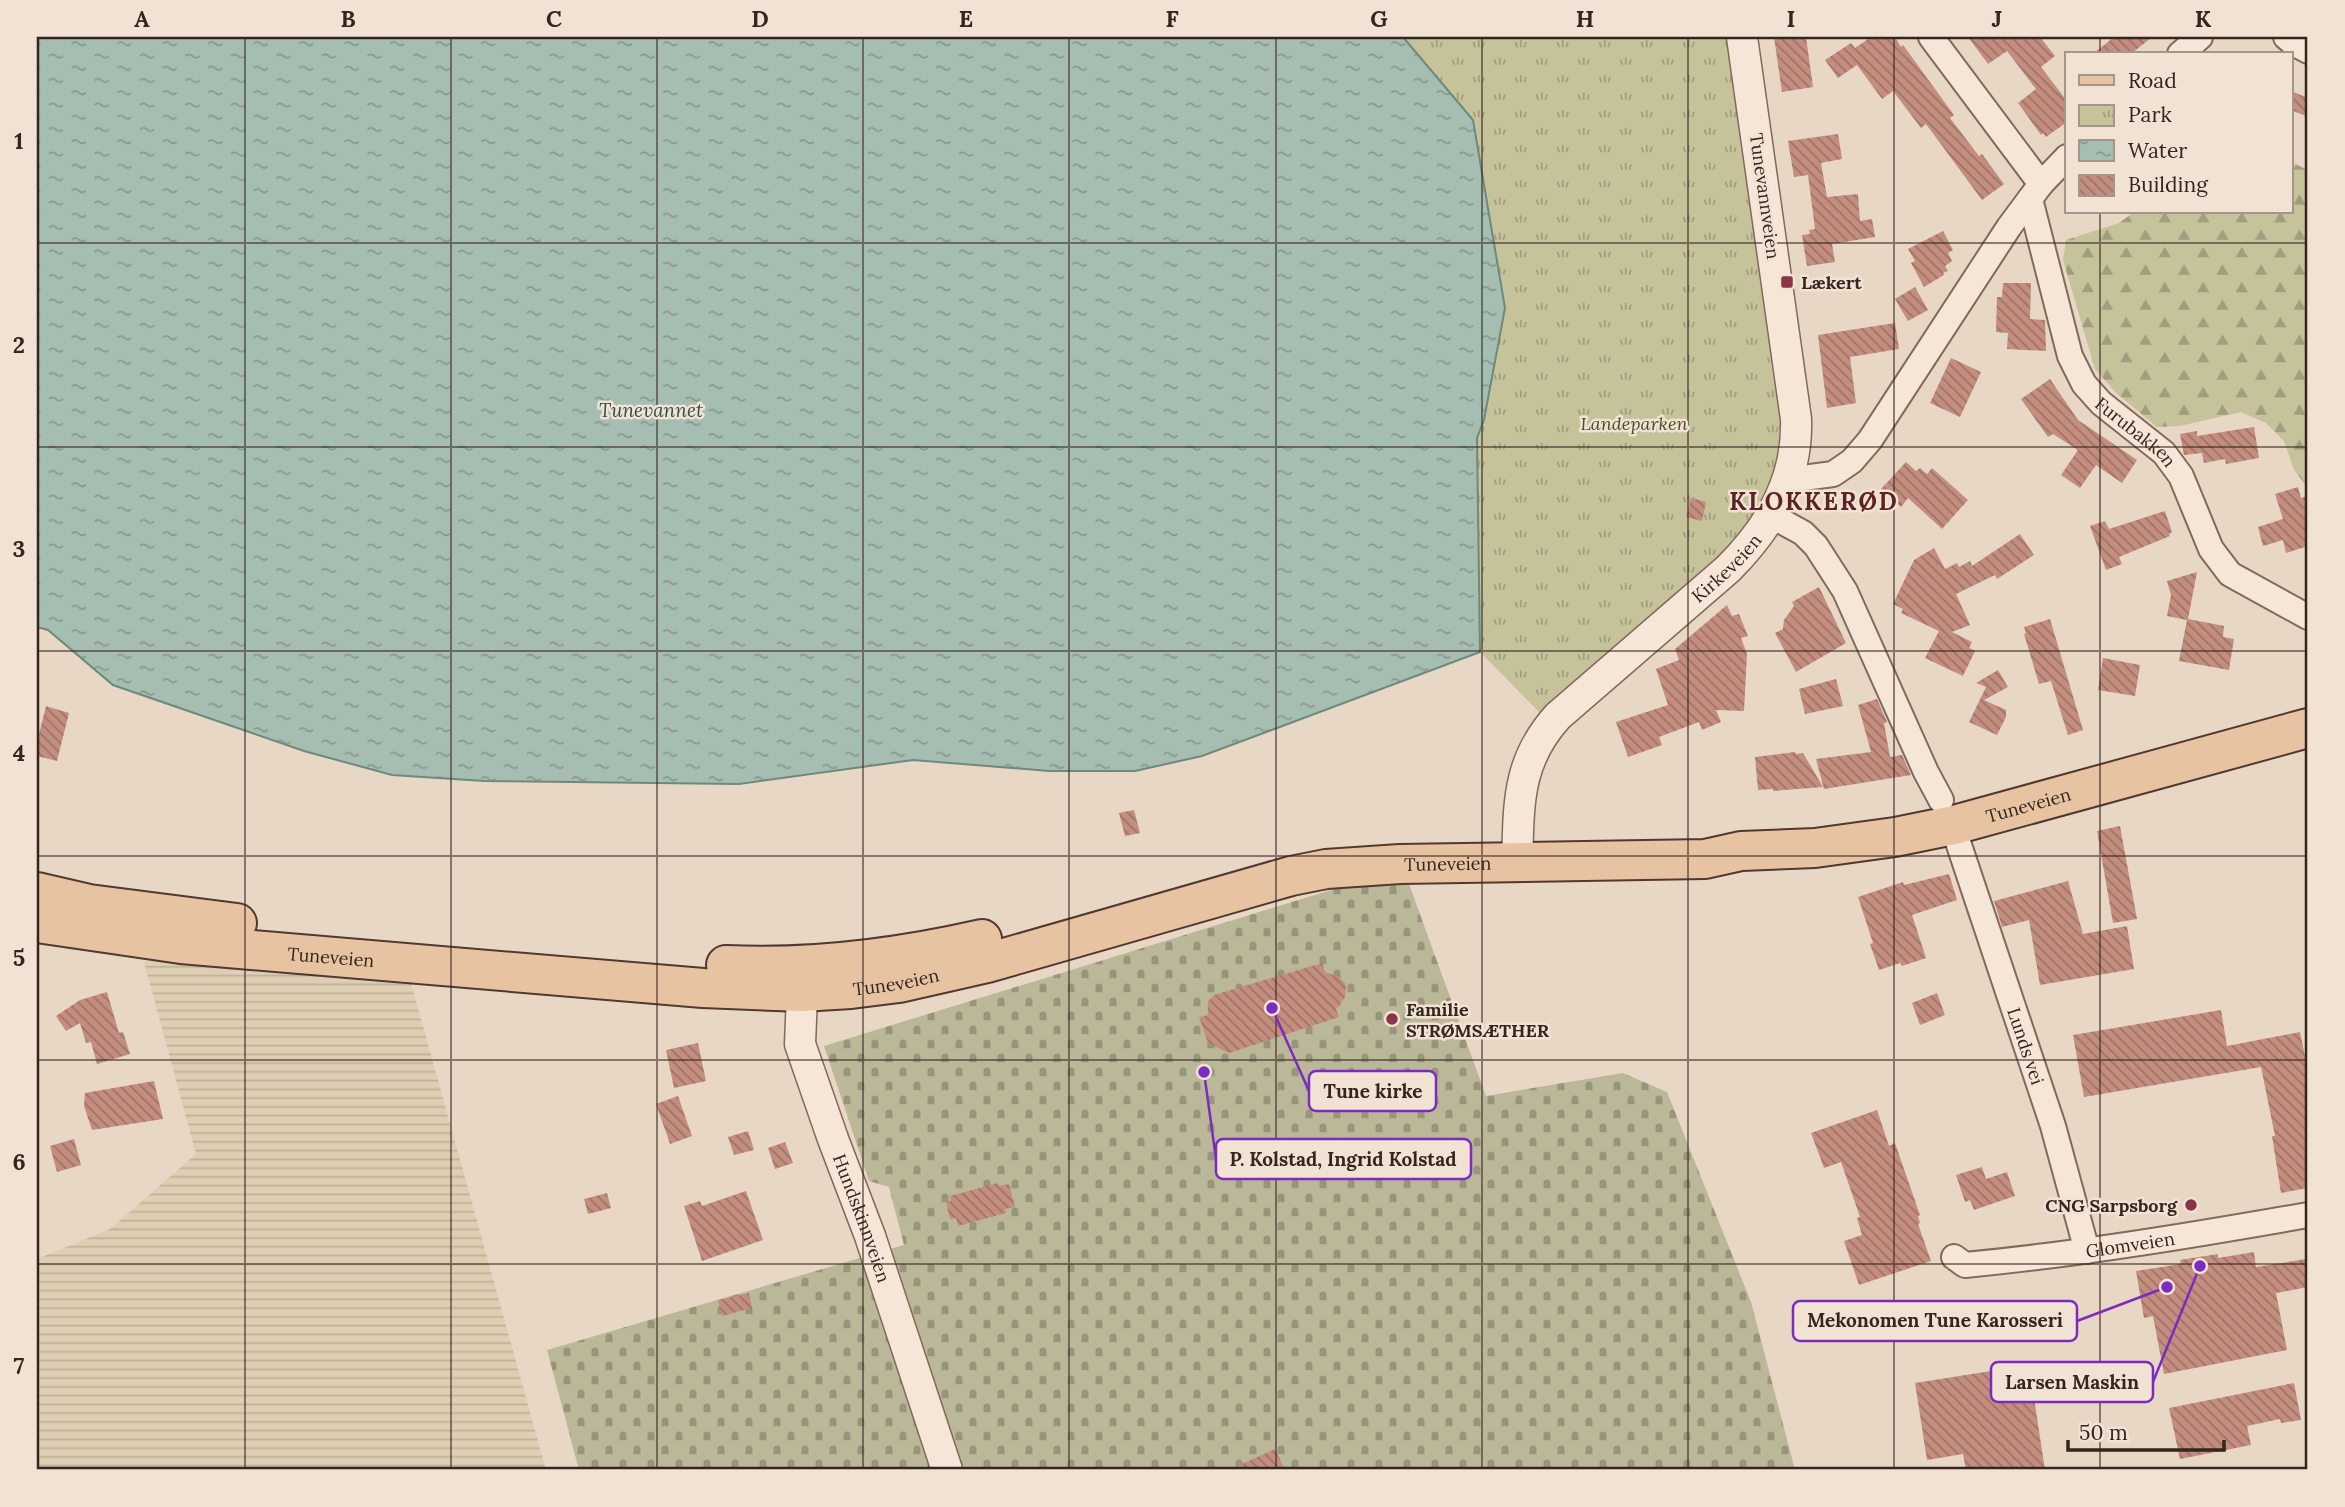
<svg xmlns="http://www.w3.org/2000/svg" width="2345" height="1507" viewBox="0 0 2345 1507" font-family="Lora,serif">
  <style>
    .farmland { fill: url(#farmland-rules) }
    .forest { fill: url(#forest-firs) }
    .cemetery { fill: url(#cemetery-stones) }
    .park { fill: url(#park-tufts) }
    .water { fill: url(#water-ripples); stroke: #6e8a7d; stroke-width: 2 }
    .building { fill: url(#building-back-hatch) }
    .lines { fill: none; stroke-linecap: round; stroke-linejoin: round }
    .minor-casing { stroke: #82695d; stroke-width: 28 }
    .tertiary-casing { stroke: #82695d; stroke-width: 33 }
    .primary-casing { stroke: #503931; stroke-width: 42 }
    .minor { stroke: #f5e6d7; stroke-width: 24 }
    .tertiary { stroke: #f5e6d7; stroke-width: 30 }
    .primary { stroke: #e8c3a1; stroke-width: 38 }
    .grid { fill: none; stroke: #34251f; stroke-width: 2; stroke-opacity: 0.55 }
    .poi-dot { fill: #8a3447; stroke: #f1e2d4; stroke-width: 2.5 }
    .labels { text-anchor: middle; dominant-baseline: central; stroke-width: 5; stroke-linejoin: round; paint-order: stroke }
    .street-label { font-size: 18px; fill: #34251f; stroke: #f1e2d4 }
    .poi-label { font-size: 18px; font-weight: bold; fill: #34251f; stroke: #f1e2d4; text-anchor: start }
    .park-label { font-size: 18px; font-style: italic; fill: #4c4e28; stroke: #f1e2d4 }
    .water-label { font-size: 19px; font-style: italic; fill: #305249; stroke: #f1e2d4 }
    .district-label { font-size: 24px; font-weight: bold; letter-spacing: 2px; fill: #5b2424; stroke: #f1e2d4 }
    .leader { fill: none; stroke: #7b2cbf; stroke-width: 2.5 }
    .callout-dot { fill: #7b2cbf; stroke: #f1e2d4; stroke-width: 2.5 }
    .callout { fill: #f1e2d4; stroke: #7b2cbf; stroke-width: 2.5 }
    .callout-label { font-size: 19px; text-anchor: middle; font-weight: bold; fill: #34251f }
    .neatline { fill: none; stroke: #34251f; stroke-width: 2.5 }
    .grid-label { font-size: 23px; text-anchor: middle; font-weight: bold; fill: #34251f }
  </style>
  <defs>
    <pattern id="farmland-rules" width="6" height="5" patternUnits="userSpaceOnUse" patternTransform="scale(1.75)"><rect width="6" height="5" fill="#deceb3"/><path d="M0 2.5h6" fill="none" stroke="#bfb19a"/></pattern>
    <pattern id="forest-firs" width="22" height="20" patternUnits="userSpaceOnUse" patternTransform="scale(1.75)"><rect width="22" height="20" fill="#c6c29a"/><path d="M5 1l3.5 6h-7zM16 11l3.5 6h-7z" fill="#a29d7d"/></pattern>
    <pattern id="cemetery-stones" width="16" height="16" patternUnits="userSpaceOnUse" patternTransform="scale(1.75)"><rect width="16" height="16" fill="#bbb899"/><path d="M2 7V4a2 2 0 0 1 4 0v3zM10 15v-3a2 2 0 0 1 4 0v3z" fill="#99957c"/></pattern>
    <pattern id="park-tufts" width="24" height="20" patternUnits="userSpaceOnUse" patternTransform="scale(1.75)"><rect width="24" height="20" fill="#c6c29a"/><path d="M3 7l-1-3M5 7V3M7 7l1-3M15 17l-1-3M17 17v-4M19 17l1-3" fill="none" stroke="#a29d7d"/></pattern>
    <pattern id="water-ripples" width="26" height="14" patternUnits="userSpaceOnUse" patternTransform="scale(1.75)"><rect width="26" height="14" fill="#a6bdb1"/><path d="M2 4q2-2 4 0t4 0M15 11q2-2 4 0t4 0" fill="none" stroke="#88998f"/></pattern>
    <pattern id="building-back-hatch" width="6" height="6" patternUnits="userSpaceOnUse" patternTransform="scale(1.75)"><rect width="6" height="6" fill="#c38d7f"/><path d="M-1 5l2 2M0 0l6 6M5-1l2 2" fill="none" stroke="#9f7367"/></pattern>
  </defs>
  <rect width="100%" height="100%" fill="#e9d7c5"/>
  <path class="farmland" d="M187 956 408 972 546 1470H37V1259L110 1229 196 1154 144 962Z"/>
  <path class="forest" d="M2291 162 2308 170V488L2294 470 2284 441 2266 423 2241 412 2180 426 2157 427 2115 392 2095 369 2063 260 2066 240 2119 223 2134 212H2291Z"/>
  <path class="cemetery" d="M1409 884 1486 1096 1623 1073 1667 1092 1751 1302 1795 1470H579L547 1350 904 1245 889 1187 869 1181 824 1046 1347 885Z"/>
  <path class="park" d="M1403 37H1731L1783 418 1781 456 1761 506 1733 545 1543 716 1480 652 1477 438 1484 420 1505 308 1473 120Z"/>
  <path class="water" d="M37 37H1403L1473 120 1505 308 1484 420 1477 438 1480 652 1202 756 1135 771H1049L913 760 739 784 484 781 392 775 304 751 113 685 48 630 37 627Z"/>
  <path class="building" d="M1774 37H1806L1813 87 1782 92Z
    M1871 37H1895L1901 47 1903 45 1954 115 1950 118 1979 156 1982 154 2004 184 1982 200 1926 124 1921 128 1893 91 1882 99 1857 65 1838 78 1825 60 1851 43 1855 48Z
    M1968 37H2040L2055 56 2041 67 2067 101V122L2046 137 2043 133 2041 135 2018 103 2036 89 2007 51 1988 64Z
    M2114 37H2152L2131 54H2093Z
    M2291 91 2308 98V117L2291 110Z
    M1838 134 1842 159 1821 163 1827 197 1858 194 1860 221 1872 219 1875 237 1832 244 1835 262 1807 266 1802 235 1810 234 1809 230 1815 229 1808 175 1794 177 1788 141Z
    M1943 231 1953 250 1948 253 1952 261 1945 266 1948 271 1943 273 1944 275 1924 287 1911 263 1915 261 1908 249Z
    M2003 283H2031L2030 319 2045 320 2046 351 2007 349 2008 333 1996 332 1997 297H2002Z
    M1915 287 1928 310 1908 321 1895 299Z
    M1895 323 1899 349 1850 357 1856 403 1827 408 1818 335Z
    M1951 358 1981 372 1960 417 1930 403Z
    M2050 379 2078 420 2137 460 2122 483 2096 465 2080 488 2061 475 2078 450 2053 434 2048 437 2021 399Z
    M2254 427 2259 458 2226 464 2225 459 2204 463 2202 453 2184 455 2180 434 2197 431V436Z
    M1906 462 1916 471 1920 468 1927 474 1932 468 1968 500 1942 529 1908 498 1901 507 1881 489Z
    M2298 487 2301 498 2308 496V546L2286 553 2283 540 2263 546 2258 527 2283 519 2275 494Z
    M1691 498 1706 502 1702 521 1686 517Z
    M2165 511 2172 532 2169 534 2170 536 2119 557 2122 564 2106 570 2090 526 2105 521 2109 529Z
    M2020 534 2034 555 1997 579 1995 575 1956 594 1970 625 1952 632 1972 642 1969 648 1975 651 1963 676 1925 658 1939 631 1901 613 1903 609 1893 604 1914 560 1934 548 1945 569 1957 563 1959 567 1970 561 1972 566Z
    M2197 572 2188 619 2224 626 2223 637 2234 639 2229 670 2179 661 2187 620 2167 616 2171 595 2167 581Z
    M1819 587 1846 643 1796 672 1775 633 1783 629 1784 620 1794 606 1792 602Z
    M1727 605 1732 616 1739 614 1748 636 1741 638 1747 654 1744 711 1716 710 1721 722 1702 730 1699 722 1659 737 1662 745 1628 757 1616 722 1668 705 1656 669 1679 660 1675 649Z
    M2050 619 2083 730 2068 735 2051 681 2039 684 2024 634 2026 633 2024 627Z
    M2103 658 2140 665 2135 696 2098 690Z
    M1998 670 2008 687 1984 700 2006 710V717L1997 735 1969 722 1986 687 1976 683Z
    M1836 679 1843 706 1805 714 1799 689Z
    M1877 699 1887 722 1884 723 1890 757 1902 755 1911 775 1824 789 1816 759 1871 752 1858 705Z
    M46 706 69 713 57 761 37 756V742Z
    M1795 752 1796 754 1803 753 1823 787 1773 791V789L1758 790 1755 757Z
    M1134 810 1140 833 1125 836 1119 813Z
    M2120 826 2137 919 2113 923 2097 831Z
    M1949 874 1957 900 1912 915 1926 958 1902 966 1900 963 1879 970 1870 944 1873 943 1858 897 1903 882 1904 885Z
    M2068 881 2083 934 2127 926 2134 969 2040 985 2029 920 2002 927 1994 901Z
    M1322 963 1325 972 1339 977 1346 985 1345 997 1336 1009 1339 1017 1229 1053 1208 1043 1199 1017 1208 1015V1001L1214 995Z
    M107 992 119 1033 123 1032 130 1054 97 1064 91 1042 86 1043 80 1023 66 1031 56 1016 80 1000Z
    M1937 993 1945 1015 1920 1025 1912 1003Z
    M2221 1010 2227 1046 2300 1032 2308 1071V1188L2281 1193 2272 1136H2275L2261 1067 2084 1097 2073 1035Z
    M698 1043 706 1081 674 1088 666 1050Z
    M154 1081 163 1119 92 1130 84 1106 85 1093Z
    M678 1096 692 1136 670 1144 656 1104Z
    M1877 1110 1889 1146 1895 1143 1920 1215 1918 1216 1920 1223 1918 1224 1931 1261 1859 1285 1844 1241 1862 1235 1857 1218 1860 1217 1841 1162 1824 1168 1811 1133Z
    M748 1131 754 1150 734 1155 728 1137Z
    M74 1139 81 1165 57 1172 50 1146Z
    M785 1142 793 1163 775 1169 768 1148Z
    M1982 1167 1986 1179 2007 1172 2015 1196 1974 1210 1970 1200 1965 1202 1956 1175Z
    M998 1183 999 1186 1009 1184 1015 1207 1005 1209 1006 1213 958 1226 956 1218 950 1219 946 1202 951 1201 950 1196Z
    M746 1191 763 1240 702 1261 684 1206 700 1201 702 1206Z
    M607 1193 611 1208 588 1214 584 1199Z
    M2254 1252 2256 1267 2306 1259 2308 1287 2276 1293 2287 1350 2164 1374 2153 1316 2144 1318 2136 1271 2181 1264 2180 1260 2218 1254V1258Z
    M749 1293 752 1308 722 1316 718 1300Z
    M2029 1365 2045 1470H1966L1963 1454 1927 1460 1915 1383Z
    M2294 1383 2301 1420 2281 1423 2280 1419 2247 1426 2251 1445 2180 1459 2169 1408Z
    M1275 1449 1285 1470H1229Z"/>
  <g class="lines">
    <defs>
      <g id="minor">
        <path d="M1931 37 2041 184"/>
        <path d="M2286 37 2293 43 2308 51"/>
        <path d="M2180 54 2200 37"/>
        <path id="s1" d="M2030 199 2070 356 2084 384 2101 403 2164 453 2181 476 2211 549 2230 574 2308 617"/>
        <path d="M1788 480 1833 474 1852 461 1870 440 2009 227 2041 184 2067 157"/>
        <path d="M1772 516 1803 533 1816 546 1845 591 1926 772 1941 800"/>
        <path id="s2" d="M1958 842 2053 1126 2087 1251"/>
        <path id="s3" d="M1954 1257 1965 1265C2080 1254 2194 1235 2308 1215"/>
      </g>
      <g id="tertiary">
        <path id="s4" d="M1517 864C1519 806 1516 762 1558 716L1728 569C1770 527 1798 480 1796 419L1742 37"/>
        <path id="s5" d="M803 970 800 1044 833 1139 870 1236 947 1470"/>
      </g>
      <g id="primary">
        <path d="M37 892 89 904 237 923"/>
        <path id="s6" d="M37 923 181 944 703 988 801 992 851 989 899 983 987 963 1291 876 1326 869 1400 864 1705 859 1741 851 1815 848 1895 837 1954 825 2308 728"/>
        <path d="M726 965C811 969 898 958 982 939"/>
      </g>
    </defs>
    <use href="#minor" class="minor-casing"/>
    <use href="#tertiary" class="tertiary-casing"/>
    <use href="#primary" class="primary-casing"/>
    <use href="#minor" class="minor"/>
    <use href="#tertiary" class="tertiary"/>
    <use href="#primary" class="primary"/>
  </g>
  <path class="grid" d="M245 37V1470M451 37V1470M657 37V1470M863 37V1470M1069 37V1470M1276 37V1470M1482 37V1470M1688 37V1470M1894 37V1470M2100 37V54M2100 212V1470M37 243H2308M37 447H2308M37 651H2308M37 856H2308M37 1060H2308M37 1264H2308"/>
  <g class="poi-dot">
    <rect x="1780" y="275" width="14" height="14" rx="3.5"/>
    <circle cx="1392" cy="1019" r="7"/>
    <circle cx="2191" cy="1205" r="7"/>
  </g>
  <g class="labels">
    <g class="street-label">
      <text transform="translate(1765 196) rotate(82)">Tunevannveien</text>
      <text stroke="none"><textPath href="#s1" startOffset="264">Furubakken</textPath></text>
      <text stroke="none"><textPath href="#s4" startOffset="382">Kirkeveien</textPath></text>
      <text stroke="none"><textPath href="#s6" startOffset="2016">Tuneveien</textPath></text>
      <text stroke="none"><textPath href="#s6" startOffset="1430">Tuneveien</textPath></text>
      <text stroke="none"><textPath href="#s6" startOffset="296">Tuneveien</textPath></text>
      <text stroke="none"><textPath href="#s6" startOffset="863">Tuneveien</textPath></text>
      <text stroke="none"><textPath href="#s2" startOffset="215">Lunds vei</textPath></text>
      <text stroke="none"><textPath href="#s5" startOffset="259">Hundskinnveien</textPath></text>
      <text stroke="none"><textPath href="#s3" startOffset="180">Glomveien</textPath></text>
    </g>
    <g class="poi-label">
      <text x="1801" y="282">Lækert</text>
      <text x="1406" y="1009">Familie<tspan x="1406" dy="21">STRØMSÆTHER</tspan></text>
      <text x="2177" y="1205" text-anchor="end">CNG Sarpsborg</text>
    </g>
    <g class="park-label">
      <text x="1634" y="423">Landeparken</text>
    </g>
    <g class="water-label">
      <text x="651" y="410">Tunevannet</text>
    </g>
    <g class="district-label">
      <text x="1814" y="501">KLOKKERØD</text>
    </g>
  </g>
  <path class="leader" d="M1272 1008L1309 1091M1204 1072L1216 1159M2167 1287L2077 1321M2200 1266L2153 1382"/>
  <g class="callout-dot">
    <circle cx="1272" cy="1008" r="7"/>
    <circle cx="1204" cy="1072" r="7"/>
    <circle cx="2167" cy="1287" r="7"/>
    <circle cx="2200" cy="1266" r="7"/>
  </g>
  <g class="callout">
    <rect x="1309" y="1071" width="127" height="40" rx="7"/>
    <rect x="1216" y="1139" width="255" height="40" rx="7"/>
    <rect x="1793" y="1301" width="284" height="40" rx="7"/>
    <rect x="1991" y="1362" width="162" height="40" rx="7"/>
  </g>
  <g class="callout-label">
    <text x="1373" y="1098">Tune kirke</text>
    <text x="1343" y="1166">P. Kolstad, Ingrid Kolstad</text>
    <text x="1935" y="1327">Mekonomen Tune Karosseri</text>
    <text x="2072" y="1389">Larsen Maskin</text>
  </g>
  <rect width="2345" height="1507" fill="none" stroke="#f1e2d4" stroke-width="77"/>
  <rect x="2065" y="52" width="228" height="161" fill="#f1e2d4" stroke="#a5968c" stroke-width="2"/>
  <rect x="2079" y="75" width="35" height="10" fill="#e8c3a1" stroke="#a5968c" stroke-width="2"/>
  <text x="2128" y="88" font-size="21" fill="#34251f">Road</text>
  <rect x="2079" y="105" width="35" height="21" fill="url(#park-tufts)" stroke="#a5968c" stroke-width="2"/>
  <text x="2128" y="122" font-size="21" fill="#34251f">Park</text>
  <rect x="2079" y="140" width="35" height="21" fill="url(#water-ripples)" stroke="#a5968c" stroke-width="2"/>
  <text x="2128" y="158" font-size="21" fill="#34251f">Water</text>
  <rect x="2079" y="175" width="35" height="21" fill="url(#building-back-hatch)" stroke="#a5968c" stroke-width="2"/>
  <text x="2128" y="192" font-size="21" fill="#34251f">Building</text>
  <path d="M2068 1440v10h156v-10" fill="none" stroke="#34251f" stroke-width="3.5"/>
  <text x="2079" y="1440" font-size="21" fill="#34251f" stroke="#f1e2d4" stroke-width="5" paint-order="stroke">50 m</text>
  <rect x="38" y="38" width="2268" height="1430" class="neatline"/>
  <g class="grid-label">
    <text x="142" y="27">A</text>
    <text x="348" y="27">B</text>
    <text x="554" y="27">C</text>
    <text x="760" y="27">D</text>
    <text x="966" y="27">E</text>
    <text x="1172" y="27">F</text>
    <text x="1379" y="27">G</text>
    <text x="1585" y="27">H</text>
    <text x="1791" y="27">I</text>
    <text x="1997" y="27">J</text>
    <text x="2203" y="27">K</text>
    <text x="19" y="149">1</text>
    <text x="19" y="353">2</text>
    <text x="19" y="557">3</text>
    <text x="19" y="761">4</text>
    <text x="19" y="966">5</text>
    <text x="19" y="1170">6</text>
    <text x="19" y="1374">7</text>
  </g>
</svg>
